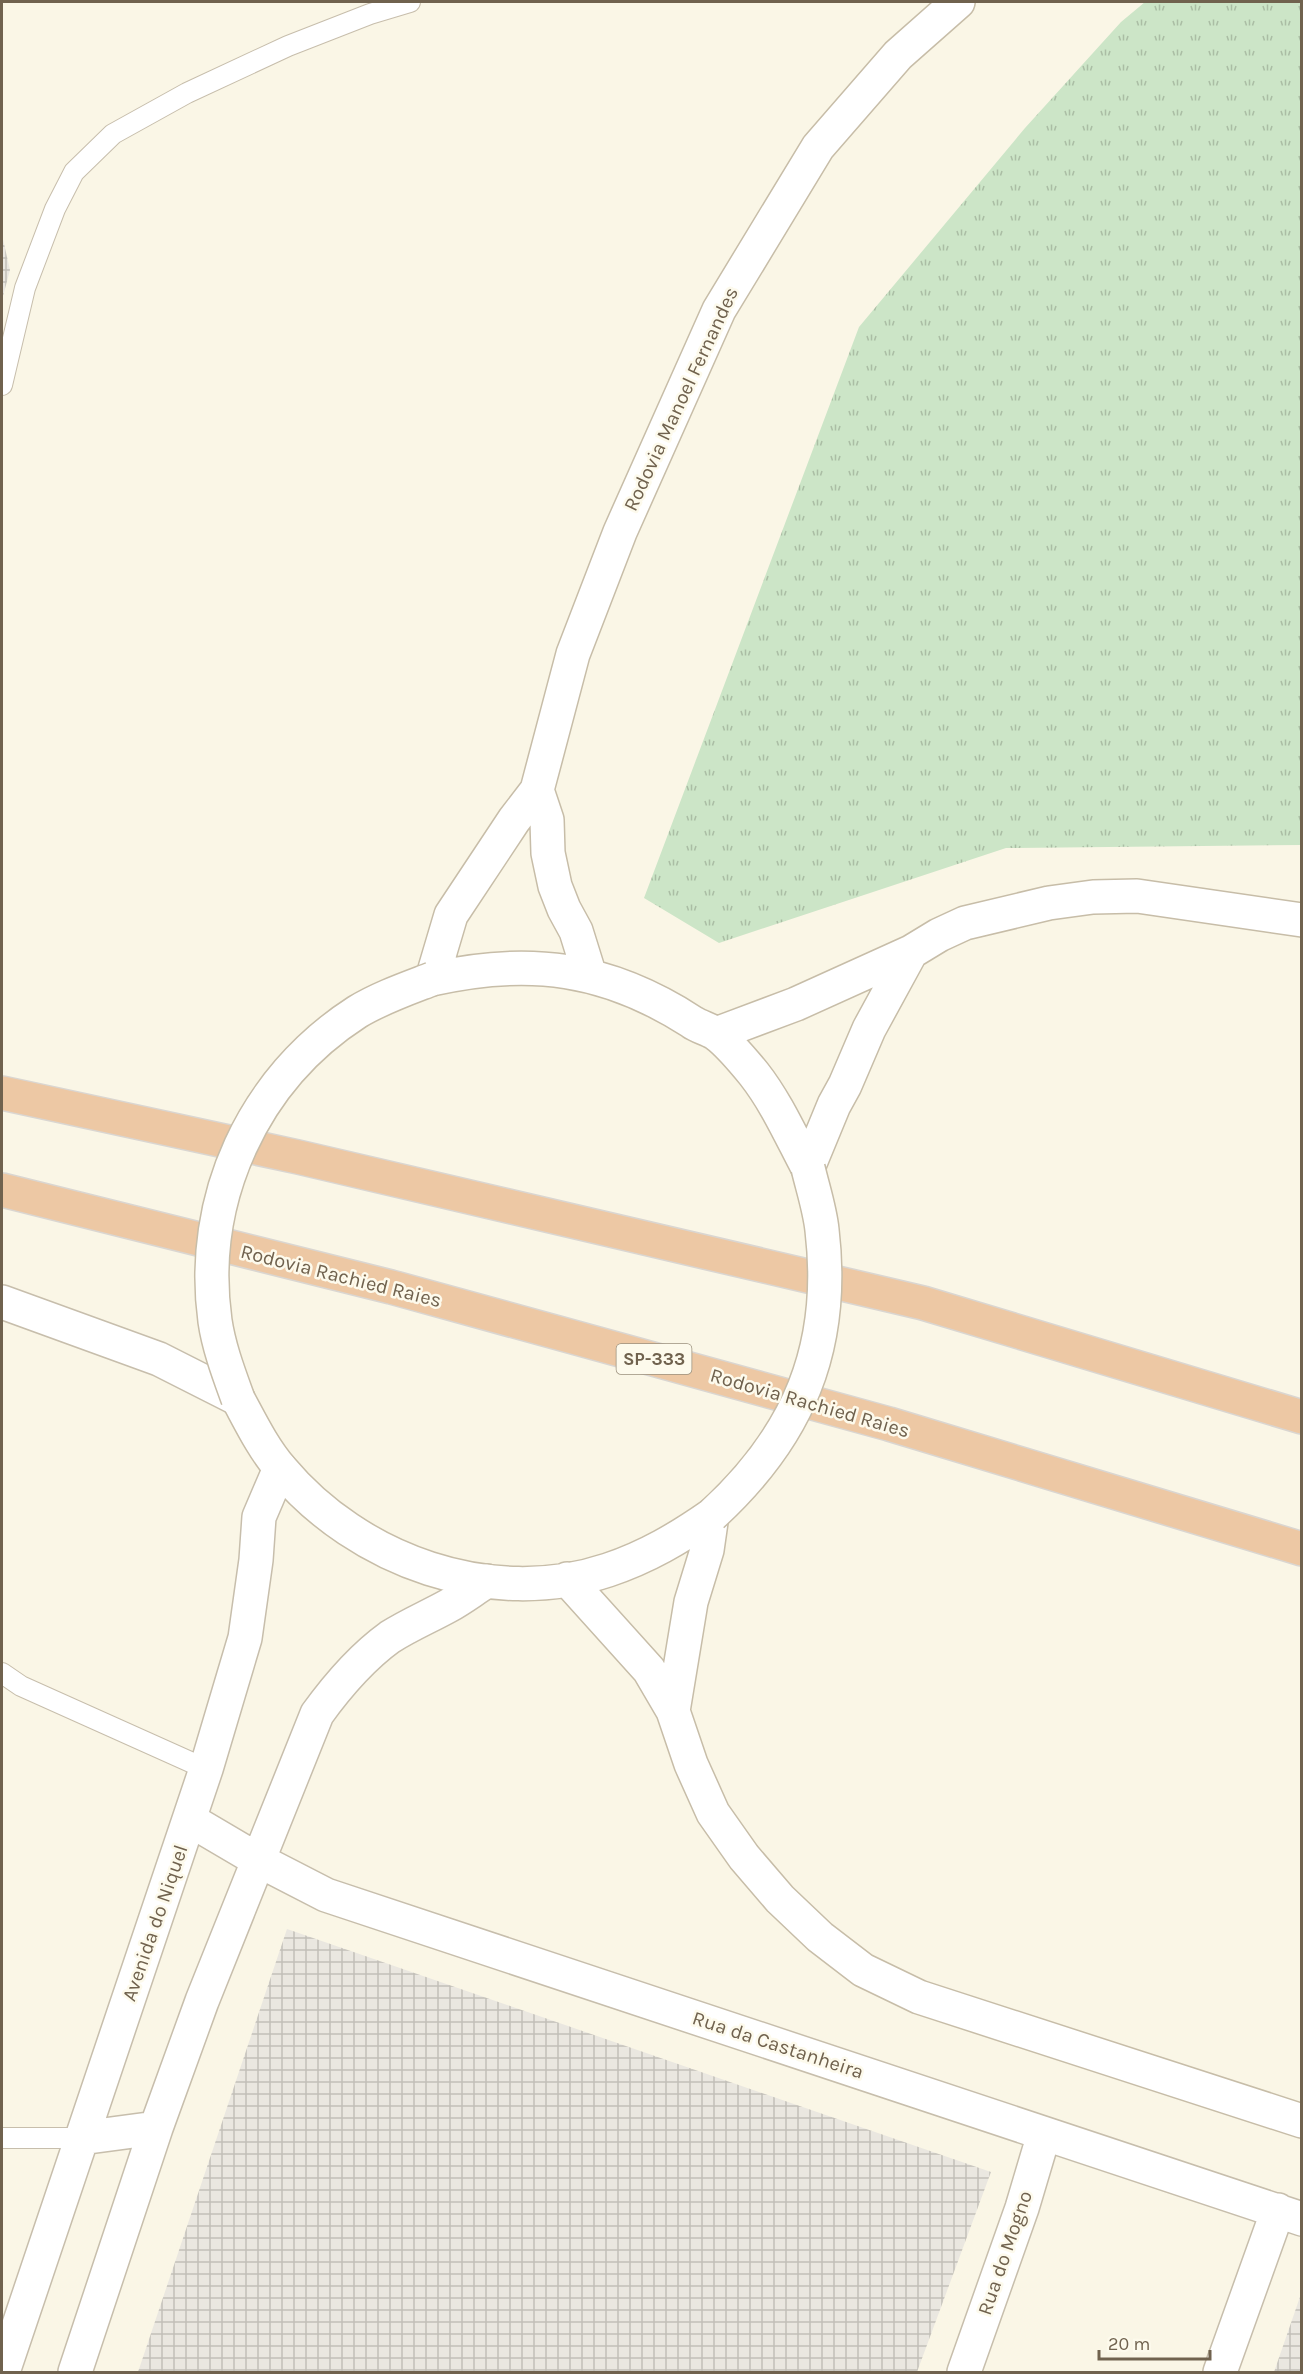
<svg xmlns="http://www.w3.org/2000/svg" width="1303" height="2374" viewBox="0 0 1303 2374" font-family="Karla,sans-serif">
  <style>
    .industrial { fill: url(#industrial-grid) }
    .grass { fill: url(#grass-tufts) }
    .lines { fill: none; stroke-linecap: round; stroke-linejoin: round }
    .service-casing { stroke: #c7beac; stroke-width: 22 }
    .minor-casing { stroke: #c7beac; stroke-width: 36 }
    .secondary-casing { stroke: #c7bda8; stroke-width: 36 }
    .motorway-casing { stroke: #dad6d1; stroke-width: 36 }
    .service { stroke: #fff; stroke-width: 20 }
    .minor { stroke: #fff; stroke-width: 33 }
    .secondary { stroke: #fff; stroke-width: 33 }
    .motorway { stroke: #edc8a4; stroke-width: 33 }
    .secondary-bridge-casing { stroke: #c7bda8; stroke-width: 36; stroke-linecap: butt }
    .secondary-bridge { stroke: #fff; stroke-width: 33 }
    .labels { text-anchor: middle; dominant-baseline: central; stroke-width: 5; stroke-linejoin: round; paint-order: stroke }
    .shield { fill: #fdfaec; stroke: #9a907d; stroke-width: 1.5 }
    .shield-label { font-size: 18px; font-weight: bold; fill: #70624e }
    .street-label { font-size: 20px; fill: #70624e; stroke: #fdfaec }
  </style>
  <defs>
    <pattern id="industrial-grid" width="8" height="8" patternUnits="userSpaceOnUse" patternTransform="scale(1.5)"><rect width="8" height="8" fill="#eae7e0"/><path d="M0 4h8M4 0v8" fill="none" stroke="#c2bfb8"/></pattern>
    <pattern id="grass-tufts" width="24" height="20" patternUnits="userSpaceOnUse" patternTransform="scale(1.5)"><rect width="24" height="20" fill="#cce5c7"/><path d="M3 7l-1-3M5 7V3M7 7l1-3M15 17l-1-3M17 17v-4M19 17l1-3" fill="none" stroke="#aabda4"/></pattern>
  </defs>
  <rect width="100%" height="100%" fill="#faf6e6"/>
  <path class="industrial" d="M2 235 10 270 2 300Z
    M287 1929 991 2172 917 2372H138Z
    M1301 2294V2372H1274Z"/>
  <path class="grass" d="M1145 2H1301V845L1006 848 719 943 644 898 859 327 1025 128 1121 22Z"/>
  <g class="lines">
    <defs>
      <path id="service" d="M2 385 25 288 55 209 74 172 113 134 187 93 288 46 370 14 410 2
        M2 1673 21 1686 206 1769
        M2 2138H81"/>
      <path id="minor" d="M2 1302 159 1359 238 1399
        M190 1820 258 1860 326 1895 1302 2219
        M81 2138 156 2128
        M3 2372 206 1769 245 1638 256 1560 259 1517 280 1468
        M75 2372 156 2128 202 2001 317 1714C338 1685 361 1658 390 1637 409 1625 428 1617 448 1606 461 1599 474 1589 487 1581
        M964 2372 1022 2208 1044 2134
        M1220 2372 1278 2210"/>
      <path id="secondary" d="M537 790 547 820 548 853 555 886 564 909 576 931 590 976
        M716 1034 796 1004 911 952 939 935 965 923 1049 903 1093 897 1137 896 1302 920
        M808 1168C791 1136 776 1102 754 1074 745 1063 727 1042 716 1034 709 1029 699 1027 692 1022 607 967 529 957 432 979L451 915 514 820 537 790 573 654 620 532 719 310 818 147 898 55 958 2
        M808 1168 834 1105 845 1085 869 1029 911 952
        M238 1399C251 1423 263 1448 281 1469 358 1561 491 1609 608 1570 647 1557 679 1538 712 1515
        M567 1579 649 1670 673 1711 691 1764 713 1813 744 1857 780 1899 820 1937 863 1970 919 1997 1302 2121
        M673 1711 691 1602 707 1550 712 1515"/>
      <path id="motorway" d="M2 1093 298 1157 923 1303 1302 1417
        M2 1190 391 1287 889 1424 1302 1549"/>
    </defs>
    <use href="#service" class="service-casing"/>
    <use href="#minor" class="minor-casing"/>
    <use href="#secondary" class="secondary-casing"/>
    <use href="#motorway" class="motorway-casing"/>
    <use href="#service" class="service"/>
    <use href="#minor" class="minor"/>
    <use href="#secondary" class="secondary"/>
    <use href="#motorway" class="motorway"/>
    <defs>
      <path id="secondary-bridge" d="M238 1399C229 1374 219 1348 215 1321 198 1199 253 1079 357 1012 380 998 406 989 432 979
        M712 1515C798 1436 836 1348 822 1230 820 1210 813 1189 808 1168"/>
    </defs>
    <use href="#secondary-bridge" class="secondary-bridge-casing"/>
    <use href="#secondary-bridge" class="secondary-bridge"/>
  </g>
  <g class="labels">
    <rect class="shield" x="616.5" y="1344" width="75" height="30" rx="4.5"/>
    <g class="shield-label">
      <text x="654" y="1359">SP-333</text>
    </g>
    <g class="street-label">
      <text transform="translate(681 399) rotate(-65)">Rodovia Manoel Fernandes</text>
      <text transform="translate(341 1276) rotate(14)">Rodovia Rachied Raies</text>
      <text transform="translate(810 1403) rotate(16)">Rodovia Rachied Raies</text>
      <text transform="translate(155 1923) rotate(-71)">Avenida do Niquel</text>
      <text transform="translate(778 2045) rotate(18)">Rua da Castanheira</text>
      <text transform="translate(1005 2253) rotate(-71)">Rua do Mogno</text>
    </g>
  </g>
  <rect width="1303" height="2374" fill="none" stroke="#70624e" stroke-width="6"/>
  <path d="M1099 2350v9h111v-9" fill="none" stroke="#70624e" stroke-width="3"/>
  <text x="1108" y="2350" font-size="18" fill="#70624e" stroke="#fdfaec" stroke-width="4.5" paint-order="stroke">20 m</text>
</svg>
